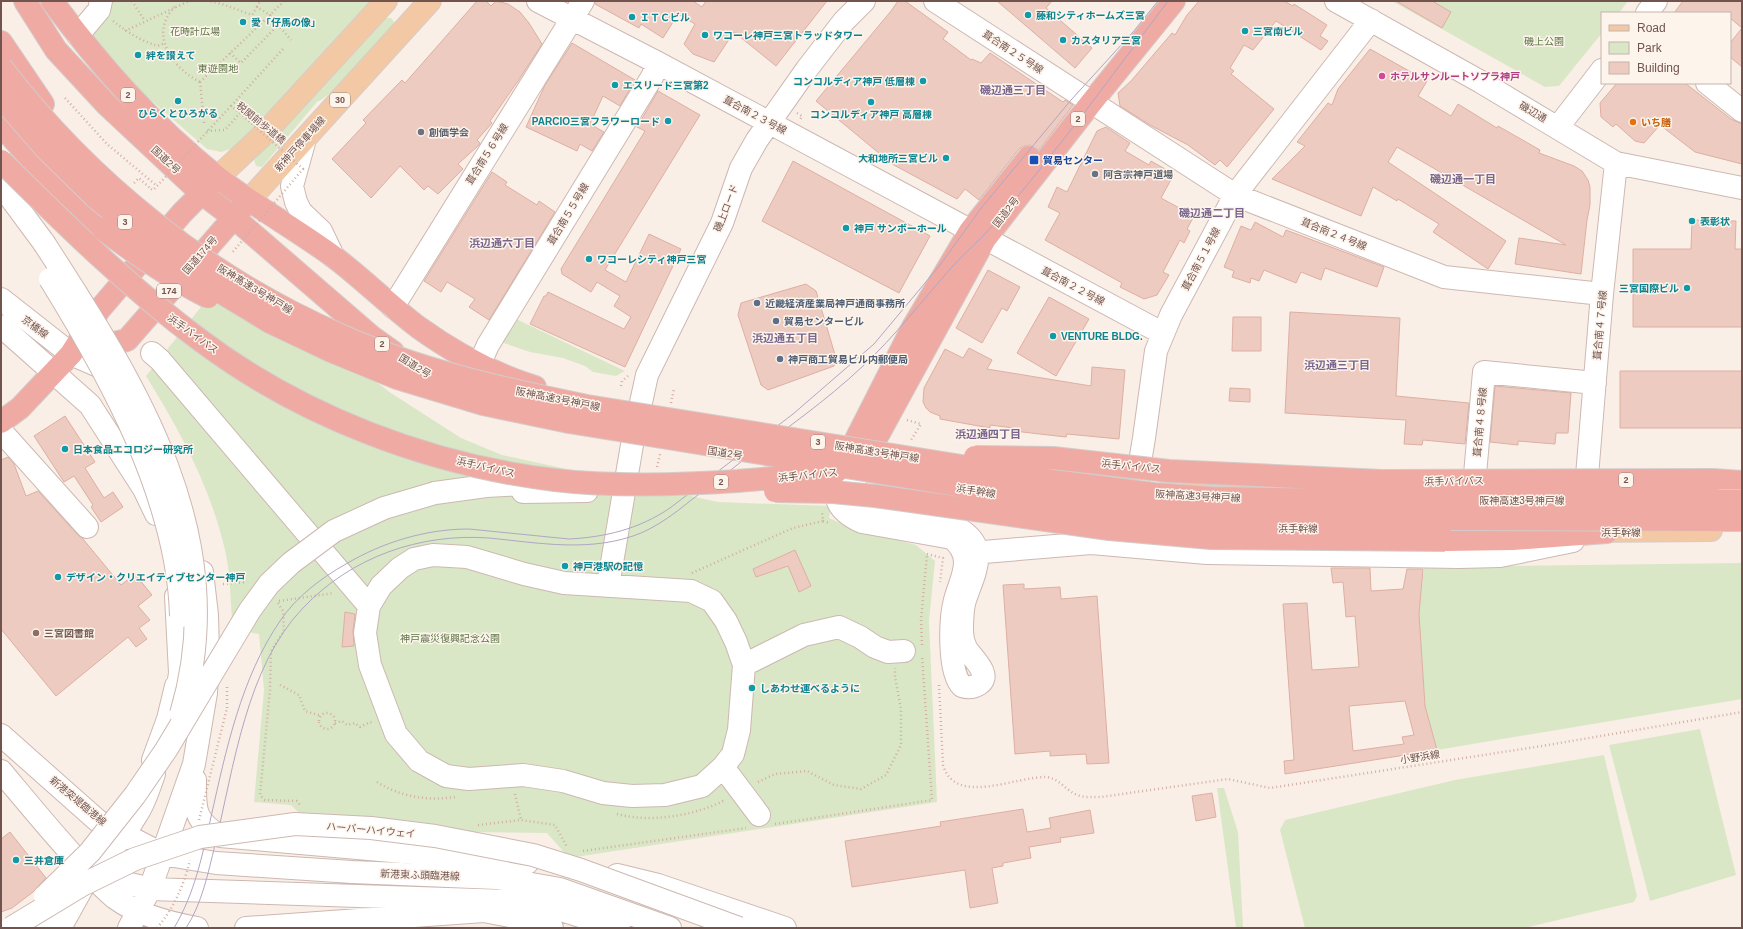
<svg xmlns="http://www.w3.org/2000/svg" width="1743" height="929" viewBox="0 0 1743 929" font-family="Helvetica,'Noto Sans JP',sans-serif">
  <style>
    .green { fill: #d9e7c6 }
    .building { fill: #edcbc1; stroke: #deafa2; fill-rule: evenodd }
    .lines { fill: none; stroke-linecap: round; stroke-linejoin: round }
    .minor-casing { stroke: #cdb8b1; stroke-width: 24 }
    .major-casing { stroke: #d4ccca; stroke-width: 24 }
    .highway-casing { stroke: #d4ccca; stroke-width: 24 }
    .path { stroke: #d2aea4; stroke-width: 2.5; stroke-dasharray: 1 3; stroke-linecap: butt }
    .minor { stroke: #fff; stroke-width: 22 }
    .major { stroke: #f3c9a5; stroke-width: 22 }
    .highway { stroke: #efaaa3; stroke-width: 22 }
    .tram { stroke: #b1a6c3; stroke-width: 1 }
    .minor-bridge-casing { stroke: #cdb8b1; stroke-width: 24; stroke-linecap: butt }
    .highway-bridge-casing { stroke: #d4ccca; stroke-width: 24; stroke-linecap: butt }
    .path-bridge { stroke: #d2aea4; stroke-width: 2.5; stroke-dasharray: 1 3; stroke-linecap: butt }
    .minor-bridge { stroke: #fff; stroke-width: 22 }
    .highway-bridge { stroke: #efaaa3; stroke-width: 22 }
    .culture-dot { fill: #0f9aa8; stroke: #fdf4ec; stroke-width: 1.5 }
    .hotel-dot { fill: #d1479c; stroke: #fdf4ec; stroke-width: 1.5 }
    .food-dot { fill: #e8710a; stroke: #fdf4ec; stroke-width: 1.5 }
    .worship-dot { fill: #6b7280; stroke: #fdf4ec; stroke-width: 1.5 }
    .transit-dot { fill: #1a4fb4; stroke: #fdf4ec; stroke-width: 1.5 }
    .service-dot { fill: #5c6f8a; stroke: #fdf4ec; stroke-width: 1.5 }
    .education-dot { fill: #8d6e63; stroke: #fdf4ec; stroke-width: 1.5 }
    .labels { text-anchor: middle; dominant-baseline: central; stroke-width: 3; stroke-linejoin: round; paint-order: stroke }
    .shield { fill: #fdf4ec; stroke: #9b847d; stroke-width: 1 }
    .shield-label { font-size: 9px; font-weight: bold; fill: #71544d }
    .culture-label { font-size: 10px; font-weight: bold; fill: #0d838f; stroke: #fdf4ec; text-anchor: start }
    .park-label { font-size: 10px; fill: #5d7646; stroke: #fdf4ec }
    .street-label { font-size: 10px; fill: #71544d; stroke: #fdf4ec }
    .hotel-label { font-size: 10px; font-weight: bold; fill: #b23c85; stroke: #fdf4ec; text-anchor: start }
    .food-label { font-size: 10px; font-weight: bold; fill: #c56008; stroke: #fdf4ec; text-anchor: start }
    .worship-label { font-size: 10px; font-weight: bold; fill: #5b616d; stroke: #fdf4ec; text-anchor: start }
    .transit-label { font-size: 10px; font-weight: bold; fill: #164399; stroke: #fdf4ec; text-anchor: start }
    .service-label { font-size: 10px; font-weight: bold; fill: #4e5e75; stroke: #fdf4ec; text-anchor: start }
    .education-label { font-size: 10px; font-weight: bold; fill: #785e54; stroke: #fdf4ec; text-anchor: start }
    .neighbourhood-label { font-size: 11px; font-weight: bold; fill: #7a668d; stroke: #fdf4ec }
  </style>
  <rect width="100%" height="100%" fill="#faefe7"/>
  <path class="green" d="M113 1H371L237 147 221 152 207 149 137 88 86 31Z
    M1392 1H1628L1619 13H1602V33L1559 86 1545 87Z
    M383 18H391L396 24C378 44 339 92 317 102L262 167 256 166 254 160Z
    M232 268 322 341 391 393 461 438 502 455 718 502 831 506 829 518 849 527 916 545 935 561 929 621 937 802 569 858 547 833 463 832 307 821 291 805 254 802 264 690 259 634 233 629C230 603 231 575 225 550 210 486 180 431 146 376Z
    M514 318 625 371 616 376 593 372 585 366 563 358 530 352 501 342Z
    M1742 563V699L1437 750 1425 706 1419 614 1424 567Z
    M1700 729 1736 875 1650 901 1609 745Z
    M1604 755 1637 896 1634 902 1524 928H1305L1280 830 1285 820 1455 780Z
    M1217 788H1224L1238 832 1243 928H1236Z"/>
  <path class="building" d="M477 1H486L491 6 496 1 508 4 520 12 529 23 542 44 518 81 490 121 492 123 477 140 480 143 479 145 458 164 463 169 438 194 428 186 424 190 400 166 371 198 332 159 366 123 363 120 402 80 405 83Z
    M595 1H693L702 7 706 1H827L776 66 734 32 714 62 693 54 684 44 695 24 678 14 663 38 641 24 639 28 595 4Z
    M898 1H905L948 32 943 39 971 60 972 59 981 63 990 53 1063 102 1065 100 1073 105 1039 150 1030 145 1024 146 1019 149 979 200 965 189 957 199 892 164 816 101 891 11Z
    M997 1H1052L1046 8 1092 48 1075 68Z
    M1199 1H1284L1293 6 1294 4 1327 25 1320 36 1328 41 1321 50 1276 21 1253 50 1244 45 1230 68 1234 71 1231 74 1274 109 1227 167 1220 160 1215 165 1188 145 1150 125 1120 106 1118 93 1131 81 1172 33 1175 35 1187 15Z
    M1396 1H1432L1451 12 1442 28Z
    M1683 1H1742V67L1730 57V43L1742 28 1730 18V13H1674Z
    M572 43 635 80 620 106 603 96 590 124 604 132 592 151 580 144 577 151 526 127 545 85Z
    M1370 49 1427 81 1418 96 1451 116 1458 104 1497 128 1498 126 1540 150 1539 153 1574 166 1582 171 1588 180 1590 187V205L1587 220 1581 274 1515 264 1519 238 1566 245 1397 147 1388 162 1506 241 1488 269 1433 232 1439 224 1398 199 1397 201 1373 187 1361 216 1272 179 1305 146 1297 142 1328 103 1332 105 1338 89Z
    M1617 83H1685L1731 119 1742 124V164L1695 152 1660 125 1644 143 1635 141 1616 124 1613 127 1601 117 1600 103Z
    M658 91 700 115 605 270 626 282 649 234 681 249 625 367 530 324 544 296H546L548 292 624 329 631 317 614 306 620 296 597 282 591 292 562 274 561 269 645 131 637 127Z
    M1106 127 1130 143 1125 151 1149 165 1151 161 1174 174 1161 198 1194 216 1187 229 1190 231 1184 243 1180 240 1163 272 1169 275 1157 295 1144 299 1120 287 1122 283 1045 240 1060 213 1048 207 1057 187 1067 192 1097 131Z
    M793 161 930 236 899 293 762 221Z
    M492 172 507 182 505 185 537 205 539 201 555 212 489 320 469 307 475 299 447 282 441 292 424 281Z
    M1692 220 1736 221 1735 249H1742V327H1633V249H1691Z
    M1255 222 1283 237 1286 230 1384 267 1377 287 1325 268 1321 280 1301 272 1296 283 1264 270 1259 281 1251 278 1250 283 1232 277 1234 271 1224 267 1241 226 1251 230Z
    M988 270 1020 287 1007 311 1002 308 982 343 956 328Z
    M806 284 816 291 836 358 834 366 768 390 761 385 738 315 741 303Z
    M1049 297 1089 319 1056 376 1017 353Z
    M1290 312 1400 318 1396 396 1469 403 1465 444 1423 440 1422 445 1404 444 1406 420 1285 413Z
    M1233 317H1261V351H1232Z
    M969 348 992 360 987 369 1091 386 1092 367 1125 370 1119 439 1067 434 1066 437 1048 435 1014 431V428L990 425V428L940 419V416L930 412 926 408 923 402 924 388 945 349 963 358Z
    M1620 371H1742V428H1620Z
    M1495 386 1571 393 1568 433H1556L1555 444 1518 441V445L1490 442Z
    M1230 388 1250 389V402L1229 401Z
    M65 416 95 462 85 468 104 498 113 492 123 507 101 522 91 507 93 505 74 476 64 482 34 436Z
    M8 457 14 464 26 496 38 491 78 535 83 539 121 585 135 574 152 595 138 606 150 620 139 628 147 639 136 647 128 637 56 696 1 629V460Z
    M795 550 811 586 799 592 788 566 756 577 753 569Z
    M1331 568H1370L1371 591 1403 589 1407 569H1423L1419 614 1425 706 1437 750 1285 774 1284 761 1294 760 1283 604 1307 603 1312 670 1359 667 1355 616 1346 617 1343 582 1333 583ZM1405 701 1414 735 1402 737 1404 744 1353 751 1349 706Z
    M1024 584V589L1060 587 1061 599 1097 596 1109 763 1087 764 1086 754 1050 756V751L1015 754 1003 585Z
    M345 612 355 614 353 631 354 646 342 647Z
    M1212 793 1216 817 1196 821 1192 796Z
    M1023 809 1027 832 1051 828 1049 818 1090 810 1094 833 1060 838 1061 842 1029 847 1031 858 1003 863V866L992 868 998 903 970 908 965 870 852 887 845 841 941 826 940 822Z
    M10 832 46 878 33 892 12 908 1 912V839Z"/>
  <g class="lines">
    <defs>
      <path id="minor" d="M538 1 658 63 1162 333
        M935 1 1235 195 1444 277 1602 294
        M1336 1 1481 82 1616 163 1742 188
        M1647 13 1656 1
        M78 35 99 10 101 1
        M1707 83 1742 111
        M1558 127 1602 70
        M305 139 292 186 296 202 301 212 321 231 333 256
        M1 185 44 243
        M1 299 71 354 112 372
        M393 307 583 1
        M1 326 90 405 144 489 156 514
        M152 353 160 360 369 606
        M479 365 488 345 652 77 658 63
        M1 431 87 527
        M839 474C831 499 839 512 862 522L952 538C959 544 965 552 965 562 965 575 958 588 955 600 950 619 948 672 962 686 968 688 973 688 979 684 993 675 971 657 966 648 964 644 962 636 962 631 962 622 962 609 965 600 974 573 991 546 957 528L867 514C855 504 852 488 857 473
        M1474 486 1484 372 1595 383
        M1586 488 1602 294 1616 163
        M523 492 587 491
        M435 493 486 486 540 483
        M1132 510 1144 438 1156 351 1171 315 1235 195 1371 20
        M961 548 984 552 1091 543 1207 553 1459 557 1500 556 1573 541
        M433 555 467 557 524 574 564 583 691 591 712 601 726 621 736 642 744 665 739 730 733 754 723 767 702 786 665 795 632 796 603 793 563 781 523 775 469 779 446 776 419 761 396 734 370 665 365 633 369 606 381 586 400 568 414 559Z
        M608 586 633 439 647 375 722 223 741 168 757 140 807 69 844 21 864 1
        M176 596 180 673 177 693
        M744 665 804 635 839 627 860 637 875 647 888 652 904 651
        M1 735 98 821 162 854 216 863 352 872 497 878 560 889 670 928
        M153 760 168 719 176 686
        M723 767 759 815
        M1 771C27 802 53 834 81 864 91 875 103 888 115 898 138 915 169 923 197 928
        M195 780C195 808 193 820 220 836L527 863
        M617 875 658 885 785 928
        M35 928C73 892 114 855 140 809 146 798 150 786 154 774
        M60 928 90 874 150 889 506 901 561 910 619 928
        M129 928 150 889 194 764 206 693 208 652 207 615 202 572
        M246 928 484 911 520 918 552 928"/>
      <path id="major" d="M218 177 263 135 386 1
        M250 199 430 1
        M1193 488 1288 485
        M1587 531 1711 530"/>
      <path id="highway" d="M25 1 56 50 107 105 201 193 233 217 372 337 393 352
        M52 1C101 67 152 125 217 177 254 206 296 229 334 257 363 279 389 305 418 327 454 353 493 374 535 387
        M1 42 43 104
        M1 125 42 171 103 229
        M89 349 127 340 243 207
        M1 422 20 408 71 354 99 310 182 213 211 184
        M843 465 913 327 970 231 1029 157
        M860 468 985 239 1091 103 1174 1
        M1713 480 1742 482
        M1445 540 1513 539 1607 532"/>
    </defs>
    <use href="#minor" class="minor-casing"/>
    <use href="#major" class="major-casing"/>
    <use href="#highway" class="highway-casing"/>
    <path class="path" d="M132 1 145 21
      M284 1 270 15 291 40
      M175 7C148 33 172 68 200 82
      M257 7 260 1
      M113 21C127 32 141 41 158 46L165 43
      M125 31 189 1
      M230 53 241 63 278 25
      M200 82 270 15 257 7 252 15 222 4 208 1
      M200 82 204 123
      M65 98 107 144 157 186
      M231 106 283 49
      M797 113 802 116 800 120
      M207 131 225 130 240 113
      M134 183 139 178 151 189
      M621 386 622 381 628 376
      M671 403 674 389
      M907 420 921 424 911 440
      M657 467 660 454
      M823 521 830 523
      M927 554 943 558 940 582
      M692 573 793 528 823 521 822 512
      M223 584 247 582
      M279 601 334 593
      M278 603 283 611 284 631 271 651 270 690 260 795 265 800 297 801 301 806
      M922 645 921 620 927 554
      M280 685 299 695 305 711 321 716
      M939 685 943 765C955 807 1016 776 1047 777 1059 779 1065 789 1075 794 1083 798 1092 797 1101 797L1228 779 1270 788 1542 746 1742 712
      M227 708V685
      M319 721a8 8 0 1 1 16 0a8 8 0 1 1-16 0Z
      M335 723 342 721 347 725 355 723 360 727 370 722 373 723
      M377 782C401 797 427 801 455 797
      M758 782 775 774 807 771 834 785 861 789 886 775 901 745V709L895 677V668
      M515 794 521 820
      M617 814C651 823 694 816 725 800
      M775 824 932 800 922 656
      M478 825 521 820 555 825 567 847
      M583 851 746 828"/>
    <use href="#minor" class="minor"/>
    <use href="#major" class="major"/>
    <use href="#highway" class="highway"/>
    <path class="tram" d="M174 928C195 893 202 856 211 817 226 750 241 678 280 621 296 597 321 578 346 564 383 542 426 529 469 529L569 539C606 537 639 529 670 508L793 414 874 344 940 265 982 207 1071 100 1133 32 1158 1
      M186 928C202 904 208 873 215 845 234 767 246 667 303 608 351 557 420 533 489 538 540 543 592 553 641 533 659 525 674 514 690 501 707 488 725 475 742 461 783 431 826 401 863 366 895 336 922 301 951 268 961 257 972 247 982 237 1004 214 1024 189 1044 164 1087 111 1127 55 1168 1"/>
    <defs>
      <path id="minor-bridge" d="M44 243C136 385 234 537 181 714
        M50 279C110 376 178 499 181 616
        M45 896 90 852 135 795 166 750 250 610 269 584 291 563 334 531 384 508 435 493
        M11 928 82 885 135 859 200 837 295 824 371 828 435 836 533 855 581 870 739 928"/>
      <path id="highway-bridge" d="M1 67C88 181 208 278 340 335 419 370 503 389 587 406L1060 482 1154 494 1212 498 1338 500 1742 501
        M1 97 46 149 95 197 158 249 224 294 270 322 331 351 397 378 483 404 569 422 1081 505 1227 518 1742 520
        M1 161C65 224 128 287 200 340 301 416 429 465 555 480 615 487 677 485 738 481 770 478 803 476 836 472
        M103 229C137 255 170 278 208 297
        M975 457 1053 458 1169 471 1382 481 1713 480
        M775 491 833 492 875 496 1109 529 1211 538 1445 540"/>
    </defs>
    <use href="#minor-bridge" class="minor-bridge-casing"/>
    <use href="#highway-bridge" class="highway-bridge-casing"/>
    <path class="path-bridge" d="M151 189 153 190 157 186 231 106 240 113 303 169 231 254
      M199 820 227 708
      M157 928C174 908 184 885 190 860"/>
    <use href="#minor-bridge" class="minor-bridge"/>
    <use href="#highway-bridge" class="highway-bridge"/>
  </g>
  <g class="culture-dot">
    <circle cx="1028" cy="15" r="4"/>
    <circle cx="632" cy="17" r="4"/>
    <circle cx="243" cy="22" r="4"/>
    <circle cx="1245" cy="31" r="4"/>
    <circle cx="705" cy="35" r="4"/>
    <circle cx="1063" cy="40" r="4"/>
    <circle cx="138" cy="55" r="4"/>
    <circle cx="923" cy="81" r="4"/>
    <circle cx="615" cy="85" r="4"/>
    <circle cx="178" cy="101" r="4"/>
    <circle cx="871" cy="102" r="4"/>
    <circle cx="668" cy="121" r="4"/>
    <circle cx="946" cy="158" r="4"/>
    <circle cx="1692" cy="221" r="4"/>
    <circle cx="846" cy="228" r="4"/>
    <circle cx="589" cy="259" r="4"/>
    <circle cx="1687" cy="288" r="4"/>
    <circle cx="1053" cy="336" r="4"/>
    <circle cx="65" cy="449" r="4"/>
    <circle cx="565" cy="566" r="4"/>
    <circle cx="58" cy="577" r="4"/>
    <circle cx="752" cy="688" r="4"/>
    <circle cx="16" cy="860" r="4"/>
  </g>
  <circle class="hotel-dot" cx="1382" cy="76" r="4"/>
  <circle class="food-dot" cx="1633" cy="122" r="4"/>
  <g class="worship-dot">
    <circle cx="421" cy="132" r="4"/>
    <circle cx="1095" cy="174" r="4"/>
  </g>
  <rect class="transit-dot" x="1029" y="155" width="10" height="10" rx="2"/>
  <g class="service-dot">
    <circle cx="757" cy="303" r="4"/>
    <circle cx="776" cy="321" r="4"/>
    <circle cx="780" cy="359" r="4"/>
  </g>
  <circle class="education-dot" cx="36" cy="633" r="4"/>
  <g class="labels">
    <g class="shield">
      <rect x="121" y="88" width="14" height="14" rx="3"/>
      <rect x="330" y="93" width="20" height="14" rx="3"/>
      <rect x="1071" y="112" width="14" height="14" rx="3"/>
      <rect x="118" y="215" width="14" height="14" rx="3"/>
      <rect x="157" y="284" width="24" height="14" rx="3"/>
      <rect x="375" y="337" width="14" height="14" rx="3"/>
      <rect x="811" y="435" width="14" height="14" rx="3"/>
      <rect x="1619" y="473" width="14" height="14" rx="3"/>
      <rect x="714" y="475" width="14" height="14" rx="3"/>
    </g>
    <g class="shield-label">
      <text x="128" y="95">2</text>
      <text x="340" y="100">30</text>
      <text x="1078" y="119">2</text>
      <text x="125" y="222">3</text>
      <text x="169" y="291">174</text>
      <text x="382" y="344">2</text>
      <text x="818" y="442">3</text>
      <text x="1626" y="480">2</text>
      <text x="721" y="482">2</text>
    </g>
    <g class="culture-label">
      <text x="1036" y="15">藤和シティホームズ三宮</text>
      <text x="640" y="17">ＩＴＣビル</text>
      <text x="251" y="22">愛「仔馬の像」</text>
      <text x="1253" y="31">三宮南ビル</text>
      <text x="713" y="35">ワコーレ神戸三宮トラッドタワー</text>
      <text x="1071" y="40">カスタリア三宮</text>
      <text x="146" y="55">絆を讃えて</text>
      <text x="915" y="81" text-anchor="end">コンコルディア神戸 低層棟</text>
      <text x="623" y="85">エスリード三宮第2</text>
      <text x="178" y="113" text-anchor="middle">ひらくとひろがる</text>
      <text x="871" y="114" text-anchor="middle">コンコルディア神戸 高層棟</text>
      <text x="660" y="121" text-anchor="end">PARCIO三宮フラワーロード</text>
      <text x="938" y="158" text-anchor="end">大和地所三宮ビル</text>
      <text x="1700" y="221">表彰状</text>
      <text x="854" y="228">神戸 サンボーホール</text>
      <text x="597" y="259">ワコーレシティ神戸三宮</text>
      <text x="1679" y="288" text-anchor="end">三宮国際ビル</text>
      <text x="1061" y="336">VENTURE BLDG.</text>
      <text x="73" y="449">日本食品エコロジー研究所</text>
      <text x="573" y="566">神戸港駅の記憶</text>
      <text x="66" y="577">デザイン・クリエイティブセンター神戸</text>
      <text x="760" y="688">しあわせ運べるように</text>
      <text x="24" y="860">三井倉庫</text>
    </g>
    <g class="park-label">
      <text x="195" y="31">花時計広場</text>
      <text x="1544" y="41">磯上公園</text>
      <text x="218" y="68">東遊園地</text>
      <text x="450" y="638">神戸震災復興記念公園</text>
    </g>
    <g class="street-label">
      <text transform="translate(1013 52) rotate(33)">葺合南２５号線</text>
      <text transform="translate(1533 112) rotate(30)">磯辺通</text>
      <text transform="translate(755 115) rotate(28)">葺合南２３号線</text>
      <text transform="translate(261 123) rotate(39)">税関前歩道橋</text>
      <text transform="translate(300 144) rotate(-48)">新神戸停車場線</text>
      <text transform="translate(487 154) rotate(-58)">葺合南５６号線</text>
      <text transform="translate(166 160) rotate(43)">国道2号</text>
      <text transform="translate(726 208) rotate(-69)">磯上ロード</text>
      <text transform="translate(1006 212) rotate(-52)">国道2号</text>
      <text transform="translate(568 214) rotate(-59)">葺合南５５号線</text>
      <text transform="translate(1334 234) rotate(22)">葺合南２４号線</text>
      <text transform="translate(200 255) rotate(-49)">国道174号</text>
      <text transform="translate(1201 259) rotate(-62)">葺合南５１号線</text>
      <text transform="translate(1073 286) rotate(28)">葺合南２２号線</text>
      <text transform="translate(255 289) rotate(31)">阪神高速3号神戸線</text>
      <text transform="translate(1600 325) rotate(-85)">葺合南４７号線</text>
      <text transform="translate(35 327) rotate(37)">京橋線</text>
      <text transform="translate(193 334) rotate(36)">浜手バイパス</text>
      <text transform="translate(415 366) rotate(32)">国道2号</text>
      <text transform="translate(558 399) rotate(11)">阪神高速3号神戸線</text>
      <text transform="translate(1480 422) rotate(-85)">葺合南４８号線</text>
      <text transform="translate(877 452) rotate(9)">阪神高速3号神戸線</text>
      <text transform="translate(725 453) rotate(9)">国道2号</text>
      <text transform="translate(1131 466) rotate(6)">浜手バイパス</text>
      <text transform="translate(486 467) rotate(13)">浜手バイパス</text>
      <text transform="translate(808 475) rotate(-6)">浜手バイパス</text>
      <text transform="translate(1454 481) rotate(-1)">浜手バイパス</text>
      <text transform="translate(976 491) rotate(9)">浜手幹線</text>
      <text transform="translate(1198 496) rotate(3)">阪神高速3号神戸線</text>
      <text x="1522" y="500">阪神高速3号神戸線</text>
      <text x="1298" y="528">浜手幹線</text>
      <text x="1621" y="532">浜手幹線</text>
      <text transform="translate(1420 757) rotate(-9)">小野浜線</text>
      <text transform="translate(78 801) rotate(40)">新港突堤臨港線</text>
      <text transform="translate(371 830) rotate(5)">ハーバーハイウェイ</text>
      <text transform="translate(420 875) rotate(2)">新港東ふ頭臨港線</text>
    </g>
    <g class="hotel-label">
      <text x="1390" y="76">ホテルサンルートソプラ神戸</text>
    </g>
    <g class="food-label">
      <text x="1641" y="122">いち膳</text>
    </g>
    <g class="worship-label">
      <text x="429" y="132">創価学会</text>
      <text x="1103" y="174">阿含宗神戸道場</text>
    </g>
    <g class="transit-label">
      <text x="1043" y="160">貿易センター</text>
    </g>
    <g class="service-label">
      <text x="765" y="303">近畿経済産業局神戸通商事務所</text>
      <text x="784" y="321">貿易センタービル</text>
      <text x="788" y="359">神戸商工貿易ビル内郵便局</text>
    </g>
    <g class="education-label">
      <text x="44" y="633">三宮図書館</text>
    </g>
    <g class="neighbourhood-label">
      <text x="1013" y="90">磯辺通三丁目</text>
      <text x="1463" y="179">磯辺通一丁目</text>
      <text x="1212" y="213">磯辺通二丁目</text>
      <text x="502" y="243">浜辺通六丁目</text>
      <text x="785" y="338">浜辺通五丁目</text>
      <text x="1337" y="365">浜辺通三丁目</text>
      <text x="988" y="434">浜辺通四丁目</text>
    </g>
  </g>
  <rect width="1743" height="929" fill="none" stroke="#71544d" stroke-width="4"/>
  <rect x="1601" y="12" width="130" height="72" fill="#fdf4ec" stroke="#c5b4ac"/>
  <rect x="1609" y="25" width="20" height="6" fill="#f3c9a5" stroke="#c5b4ac"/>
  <text x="1637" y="32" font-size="12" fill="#71544d">Road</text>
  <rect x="1609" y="42" width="20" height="12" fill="#d9e7c6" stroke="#c5b4ac"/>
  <text x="1637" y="52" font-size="12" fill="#71544d">Park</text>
  <rect x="1609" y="62" width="20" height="12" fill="#edcbc1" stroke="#c5b4ac"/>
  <text x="1637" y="72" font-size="12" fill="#71544d">Building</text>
</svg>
